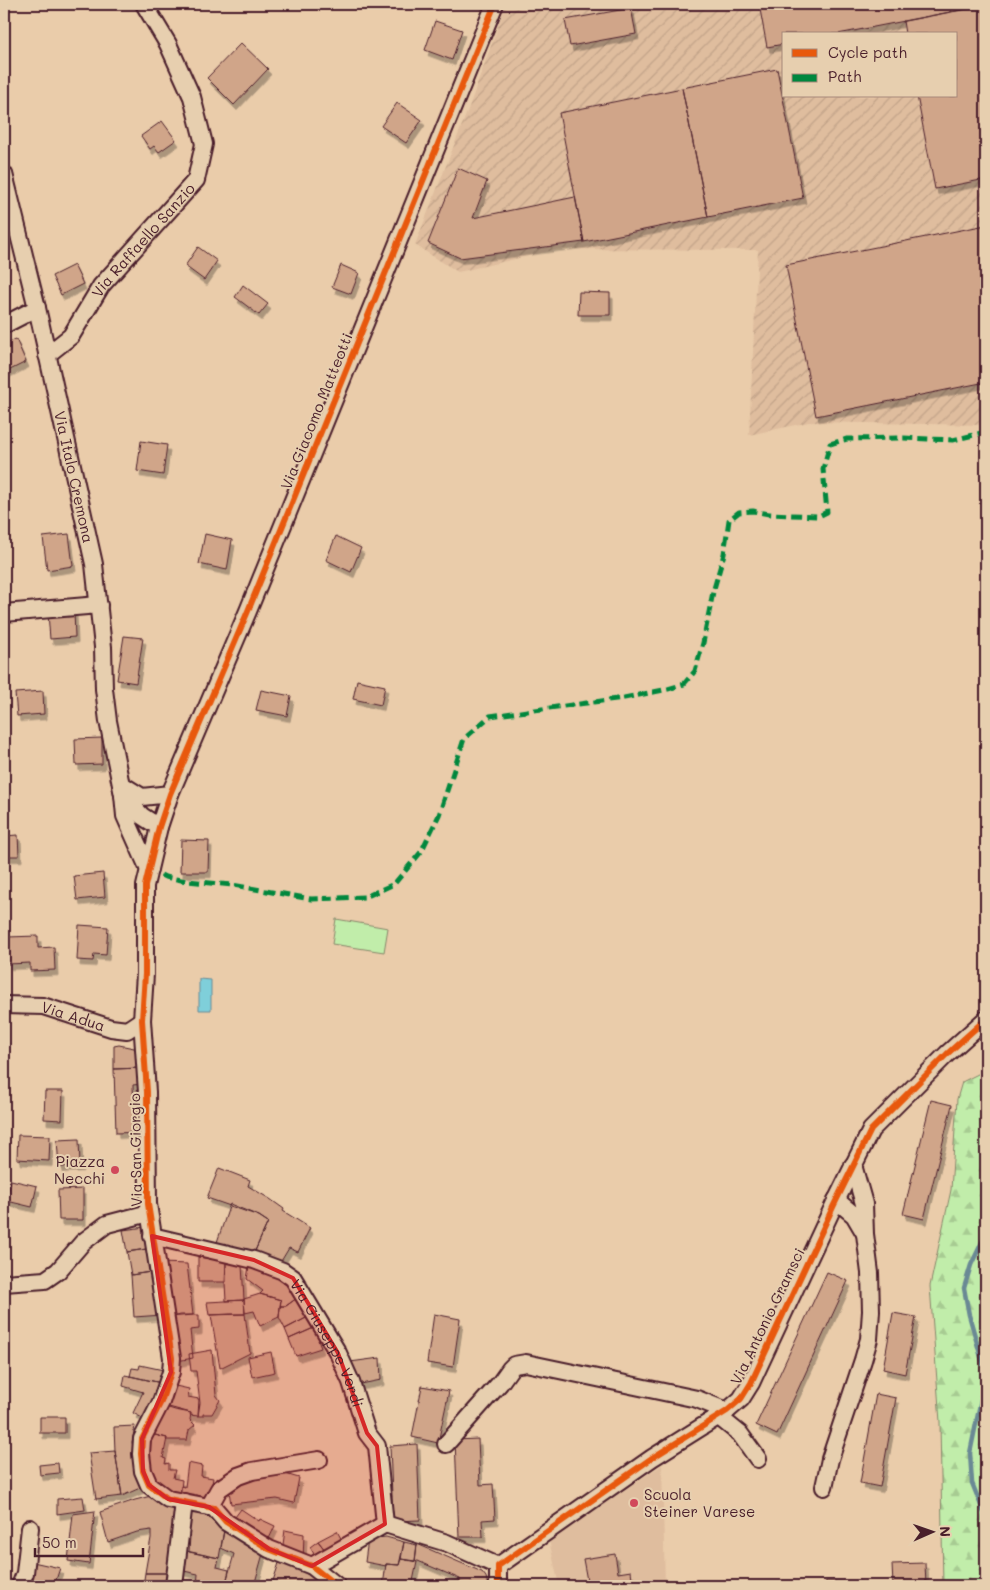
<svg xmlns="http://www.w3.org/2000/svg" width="990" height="1590" viewBox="0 0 990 1590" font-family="Mali,sans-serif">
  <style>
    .built { fill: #dfbd9e }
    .industrial { fill: url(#industrial-furrows); fill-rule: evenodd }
    .forest { fill: url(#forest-firs); stroke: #86866a }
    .pitch { fill: #c1edaa; stroke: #86866a }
    .water { fill: #7fcfda; stroke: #6a8994 }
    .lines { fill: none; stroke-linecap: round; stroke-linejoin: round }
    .stream { stroke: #6a8994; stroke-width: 4.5 }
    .building { fill: #d0a589; stroke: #4a1f2b; filter: url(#shadow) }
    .street-casing { stroke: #4a1f2b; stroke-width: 20 }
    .street { stroke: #e7cfaf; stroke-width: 16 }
    .quiet { stroke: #00873e; stroke-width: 5; stroke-dasharray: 10 5; stroke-linecap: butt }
    .cycleway-casing { stroke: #e7cfaf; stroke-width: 9 }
    .cycleway { stroke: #e8590c; stroke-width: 6 }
    .marked { fill: #d62828; fill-opacity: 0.2; stroke: #d62828; stroke-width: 4; stroke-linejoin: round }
    .poi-dot { fill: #d1495b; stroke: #e7cfaf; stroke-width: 2 }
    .labels { text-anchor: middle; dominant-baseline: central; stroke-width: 4; stroke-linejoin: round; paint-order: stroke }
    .street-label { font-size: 15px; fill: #4a1f2b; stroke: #e7cfaf }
    .poi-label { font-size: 15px; fill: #4a1f2b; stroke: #e7cfaf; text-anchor: end }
  </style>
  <defs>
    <pattern id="industrial-furrows" width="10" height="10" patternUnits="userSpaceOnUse" patternTransform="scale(1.25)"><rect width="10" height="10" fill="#dfbd9e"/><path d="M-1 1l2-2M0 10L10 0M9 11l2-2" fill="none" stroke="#c1a288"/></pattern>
    <pattern id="forest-firs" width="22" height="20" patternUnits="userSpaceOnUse" patternTransform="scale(1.25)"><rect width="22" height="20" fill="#c1edaa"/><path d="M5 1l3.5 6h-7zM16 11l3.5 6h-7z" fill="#a7cb92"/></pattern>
    <filter id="shadow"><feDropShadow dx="3" dy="5.5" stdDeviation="0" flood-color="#0004"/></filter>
  </defs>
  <rect width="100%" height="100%" fill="#eaccaa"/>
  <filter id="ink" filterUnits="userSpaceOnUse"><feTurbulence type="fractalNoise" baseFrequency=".02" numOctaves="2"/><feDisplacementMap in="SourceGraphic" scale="10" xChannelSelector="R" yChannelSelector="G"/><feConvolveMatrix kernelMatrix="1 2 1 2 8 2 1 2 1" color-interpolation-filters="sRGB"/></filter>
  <g filter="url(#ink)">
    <path class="built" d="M662 1465 665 1586H559L549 1540Z"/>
    <path class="industrial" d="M506 4H986V425L809 422 749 435 758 250 558 249 458 272 415 245 469 107ZM784 34H956V96H784Z"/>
    <path class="forest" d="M986 1070V1586H943L940 1422 930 1286 951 1190 957 1099 962 1082Z"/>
    <path class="pitch" d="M336 919 388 928 384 952 332 944Z"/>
    <path class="water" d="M199 979 211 980V1010H199Z"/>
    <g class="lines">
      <path class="stream" d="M981 1067 986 1087
        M986 1234 971 1265 964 1288 969 1315 986 1375 970 1453 972 1483 986 1518"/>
    </g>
    <path class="building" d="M759 4H950L951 12 838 34H784V44L767 47Z
      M950 4H984V6L951 12Z
      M986 5V179L935 189 917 96H956V34H905L903 21Z
      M631 8 636 34 570 46 565 20Z
      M435 21 462 30 452 60 425 50Z
      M241 43 268 69 234 105 207 78Z
      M777 69 803 198 708 217 682 88Z
      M682 88 708 217 584 242 559 113Z
      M397 103 422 120 406 143 381 126Z
      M162 121 176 140 159 152 154 146 150 149 141 136Z
      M458 168 487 181 473 218 575 197 584 242 460 258 428 243Z
      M986 225V382L816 416 786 265Z
      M198 247 217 261 204 280 185 266Z
      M74 265 83 284 61 295 52 276Z
      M341 265 359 273 351 294 332 287Z
      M243 285 268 304 259 315 235 297Z
      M579 292 610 293V315H578Z
      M16 339 26 362 4 373V344Z
      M141 441 167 445 163 475 137 471Z
      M69 534 73 566 47 570 43 537Z
      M205 534 232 540 227 570 199 564Z
      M336 536 361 548 351 572 326 560Z
      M74 611 75 637 50 639 48 613Z
      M124 636 143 638 136 683 117 680Z
      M357 680 385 686 381 705 353 699Z
      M261 690 291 696 287 716 256 710Z
      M43 691 44 714 17 716 15 693Z
      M102 738V764L76 765 75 739Z
      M18 835 19 856H4V836Z
      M181 840 209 841 208 872H180Z
      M103 873 105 897 77 900 74 876Z
      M79 925 108 927 106 955 94 954 93 961 77 960Z
      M38 936V948L54 947 55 970 30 971V963L8 964 7 937Z
      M4 1037H6L4 1073Z
      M119 1045 134 1048 141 1057V1068L114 1069V1046Z
      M141 1068 142 1084 133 1085 134 1113H142L143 1132 116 1133 114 1069Z
      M45 1091H63L62 1120 44 1119Z
      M931 1100 952 1105 924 1219 903 1214Z
      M18 1135 50 1136 49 1161 17 1159Z
      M79 1139 80 1166 59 1167 57 1140Z
      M219 1168 250 1180 248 1186 270 1199 284 1209 283 1211 310 1228 298 1252 289 1248 277 1268 250 1262 268 1222 259 1216 207 1198Z
      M11 1180 37 1186 32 1207 7 1201Z
      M83 1189V1220H59L58 1190Z
      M230 1204 259 1216 268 1222 250 1262 215 1248Z
      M145 1227 153 1248 127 1252 123 1230Z
      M153 1248 157 1271 131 1275 127 1252Z
      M198 1257 226 1261V1282H198Z
      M226 1261 242 1265 244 1300 226 1301 225 1283Z
      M161 1263 187 1264 193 1315 169 1317Z
      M249 1266 269 1272 290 1288 297 1298 286 1306H280L281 1300 260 1294 263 1291 247 1279Z
      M157 1271 163 1315 134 1317 131 1275Z
      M827 1272 848 1281 777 1435 756 1425Z
      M260 1294 281 1300 279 1317 260 1326 254 1311 245 1313 244 1299Z
      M297 1298 310 1316 285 1329 279 1317 280 1306H286Z
      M244 1300 245 1314 209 1315 207 1302Z
      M893 1313 916 1317 905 1374 883 1369Z
      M230 1314H245L250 1353 220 1368 211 1315Z
      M434 1314 460 1319 453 1367 427 1363Z
      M181 1315H199V1329L190 1330 193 1358 177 1361 169 1317Z
      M310 1316 316 1327 289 1339 285 1329Z
      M316 1327 323 1339 318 1340 321 1348 296 1356 289 1339Z
      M212 1350 216 1395 220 1400 212 1414H203V1416H198L200 1403 196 1371H191L189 1354Z
      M271 1352 275 1372 252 1377 248 1357Z
      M380 1358 381 1380 356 1385 350 1362Z
      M140 1365 168 1371 166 1384 130 1376 132 1368 139 1369Z
      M125 1375 166 1384 148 1421 133 1413 143 1392 123 1386Z
      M171 1385 189 1389 188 1397 199 1399 198 1416 190 1415 191 1413 165 1406Z
      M422 1386 449 1391 438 1443 412 1437Z
      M876 1394 896 1398 880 1487 860 1483Z
      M162 1406 175 1410 191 1413 190 1420 195 1425 189 1430 187 1440H166L167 1438 151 1434Z
      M40 1417H65V1433H40Z
      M135 1426 132 1442 140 1488 122 1496 115 1451 114 1427Z
      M151 1434 167 1438 163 1458 166 1459 165 1464 169 1463V1470H175L173 1478 182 1480 180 1499 148 1474V1440Z
      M478 1439 480 1485 493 1484 495 1519 482 1520 483 1537H459L455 1440Z
      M417 1444 420 1520 393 1521 390 1446Z
      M115 1451 122 1496 96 1499 89 1453Z
      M58 1463 59 1473 40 1475 39 1465Z
      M188 1463 202 1466 201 1476 213 1478 209 1503 180 1499 181 1486 185 1487Z
      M253 1474H285L299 1478 294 1503 277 1499 231 1504 229 1491Z
      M155 1495 167 1502 180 1517 175 1573H145L151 1538V1530L137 1532 108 1542 100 1512 135 1500Z
      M83 1497 85 1510 57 1514V1499Z
      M188 1508 225 1524 219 1558 189 1552 190 1536 183 1535Z
      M241 1509 259 1521 260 1519 275 1526 266 1545 232 1521Z
      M95 1511 89 1564 68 1561 73 1514Z
      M285 1530 304 1534 303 1561 282 1552Z
      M224 1531 264 1550 254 1586H245L227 1579 234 1554 221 1548Z
      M337 1531 345 1546 329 1555 318 1541Z
      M386 1537 404 1542 399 1565 386 1564V1566L365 1562 368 1539Z
      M318 1541 329 1555 318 1561 310 1547Z
      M404 1542 417 1545 415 1561 401 1559Z
      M417 1544 482 1572 486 1577 488 1586 460 1583V1579L418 1561H415Z
      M182 1550 219 1558 217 1567 229 1570 227 1579 238 1583 237 1586H197L198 1574 179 1570Z
      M615 1554 618 1573 631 1571 633 1586H588L583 1559Z
      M281 1557 300 1566 327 1586H288L273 1581Z
      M401 1559 417 1562 412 1586H383L386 1564 399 1565Z
      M33 1562 60 1568 54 1586H26Z
      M925 1563 926 1586H893L892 1564Z
      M145 1573H175L172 1586H143Z
      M826 1581 861 1582V1586H825Z
      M459 1583H460L487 1586H459Z"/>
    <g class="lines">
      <defs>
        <g id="street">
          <path id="s1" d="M4 174 37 308 94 564 103 647 104 689 108 721 123 795 125 816 149 870"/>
          <path d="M4 325 37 308"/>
          <path id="s2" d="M47 355 71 336 101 286 196 180 204 144 192 97 168 44 144 4"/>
          <path d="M4 613 99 605"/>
          <path d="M121 784 142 797 170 794"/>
          <path d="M123 795 142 816 159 827"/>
          <path id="s3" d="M4 1005 43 1006 111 1028 127 1030 142 1020"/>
          <path d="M836 1200 854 1215 864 1232"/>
          <path id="s4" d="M152 1236 254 1260 283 1271 293 1278 338 1353 351 1382 367 1433 377 1446 385 1524"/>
          <path d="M4 1283 45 1280 58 1271 83 1242 107 1224 149 1213"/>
          <path d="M719 1417 740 1434 758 1459"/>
          <path d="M446 1444 500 1383 510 1369 514 1365 526 1363 697 1399 727 1411"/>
          <path d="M824 1487 830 1459 863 1360 869 1339 871 1311 870 1273 865 1234 864 1204 853 1165"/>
          <path d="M209 1507 219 1489 238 1476 252 1471 319 1460"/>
          <path d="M312 1566 385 1524 447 1543 498 1566"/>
          <path d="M20 1586 25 1573 30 1528"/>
          <path d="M174 1586 184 1502"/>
          <path d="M337 1586 312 1566 269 1549 226 1522 214 1508 168 1499 149 1485 143 1471 141 1454 142 1439 161 1402 171 1372 172 1358 148 1204 147 1092 142 1020 145 974V886L159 827 170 794 248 611 495 4"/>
          <path d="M498 1586V1566L652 1458 727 1411 741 1399 751 1383 834 1205 871 1130 947 1054 986 1019"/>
        </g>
      </defs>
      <use href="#street" class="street-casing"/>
      <use href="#street" class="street"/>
      <path class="quiet" d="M161 875 165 877 187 881 233 885 311 899 365 897 394 884 421 852 439 815 464 739 490 716 624 698 668 689 684 684 695 671 703 643 713 592 724 554 729 520 739 512 753 511 769 514 819 516 827 512 823 469 830 444 847 439 904 438 953 440 986 432"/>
      <defs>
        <path id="cycleway" d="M337 1586 312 1566 269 1549 226 1522 214 1508 168 1499 149 1485 143 1471 141 1454 142 1439 161 1402 171 1372 172 1358 148 1204 147 1092 142 1020 145 974V886L159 827 170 794 248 611 495 4
          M498 1586V1566L652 1458 727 1411 741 1399 751 1383 834 1205 871 1130 947 1054 986 1019"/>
      </defs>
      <use href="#cycleway" class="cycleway-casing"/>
      <use href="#cycleway" class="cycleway"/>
    </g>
  </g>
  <path class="marked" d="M152 1236 254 1260 293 1278 338 1353 367 1433 377 1446 385 1524 312 1566 269 1549 209 1507 168 1499 149 1485 143 1471 142 1439 171 1372Z"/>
  <g class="poi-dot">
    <circle cx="115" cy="1170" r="5"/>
    <circle cx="634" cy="1503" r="5"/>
  </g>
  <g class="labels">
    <g class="street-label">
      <text stroke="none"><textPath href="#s2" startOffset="151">Via Raffaello Sanzio</textPath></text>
      <text transform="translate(316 411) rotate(-68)">Via Giacomo Matteotti</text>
      <text stroke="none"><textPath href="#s1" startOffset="311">Via Italo Cremona</textPath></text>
      <text stroke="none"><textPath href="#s3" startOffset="71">Via Adua</textPath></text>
      <text transform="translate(135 1150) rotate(-91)">Via San Giorgio</text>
      <text transform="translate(767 1316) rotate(-64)">Via Antonio Gramsci</text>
      <text stroke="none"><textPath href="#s4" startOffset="222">Via Giuseppe Verdi</textPath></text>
    </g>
    <g class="poi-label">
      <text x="105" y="1161">Piazza<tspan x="105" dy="17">Necchi</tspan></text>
      <text x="644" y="1494" text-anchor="start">Scuola<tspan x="644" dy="17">Steiner Varese</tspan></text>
    </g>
  </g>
  <rect width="990" height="1590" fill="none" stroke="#e7cfaf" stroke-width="20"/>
  <rect x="10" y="10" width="970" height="1570" fill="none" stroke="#4a1f2b" stroke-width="2" filter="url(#ink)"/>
  <rect x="782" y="32" width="175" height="65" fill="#e7cfaf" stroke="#a8897a"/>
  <rect x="792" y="49" width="25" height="8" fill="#e8590c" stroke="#a8897a"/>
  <text x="828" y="58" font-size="15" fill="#4a1f2b">Cycle path</text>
  <rect x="792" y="74" width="25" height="8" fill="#00873e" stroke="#a8897a"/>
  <text x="828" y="82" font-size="15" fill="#4a1f2b">Path</text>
  <g transform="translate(932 1532) rotate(88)" stroke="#e7cfaf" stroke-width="4" paint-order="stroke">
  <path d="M0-4L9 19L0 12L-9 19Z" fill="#4a1f2b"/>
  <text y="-8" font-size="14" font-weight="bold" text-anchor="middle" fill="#4a1f2b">N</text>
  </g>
  <path d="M35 1548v8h108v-8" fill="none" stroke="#4a1f2b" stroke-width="2.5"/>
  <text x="42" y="1548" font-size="15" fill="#4a1f2b" stroke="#e7cfaf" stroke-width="4" paint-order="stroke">50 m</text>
</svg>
